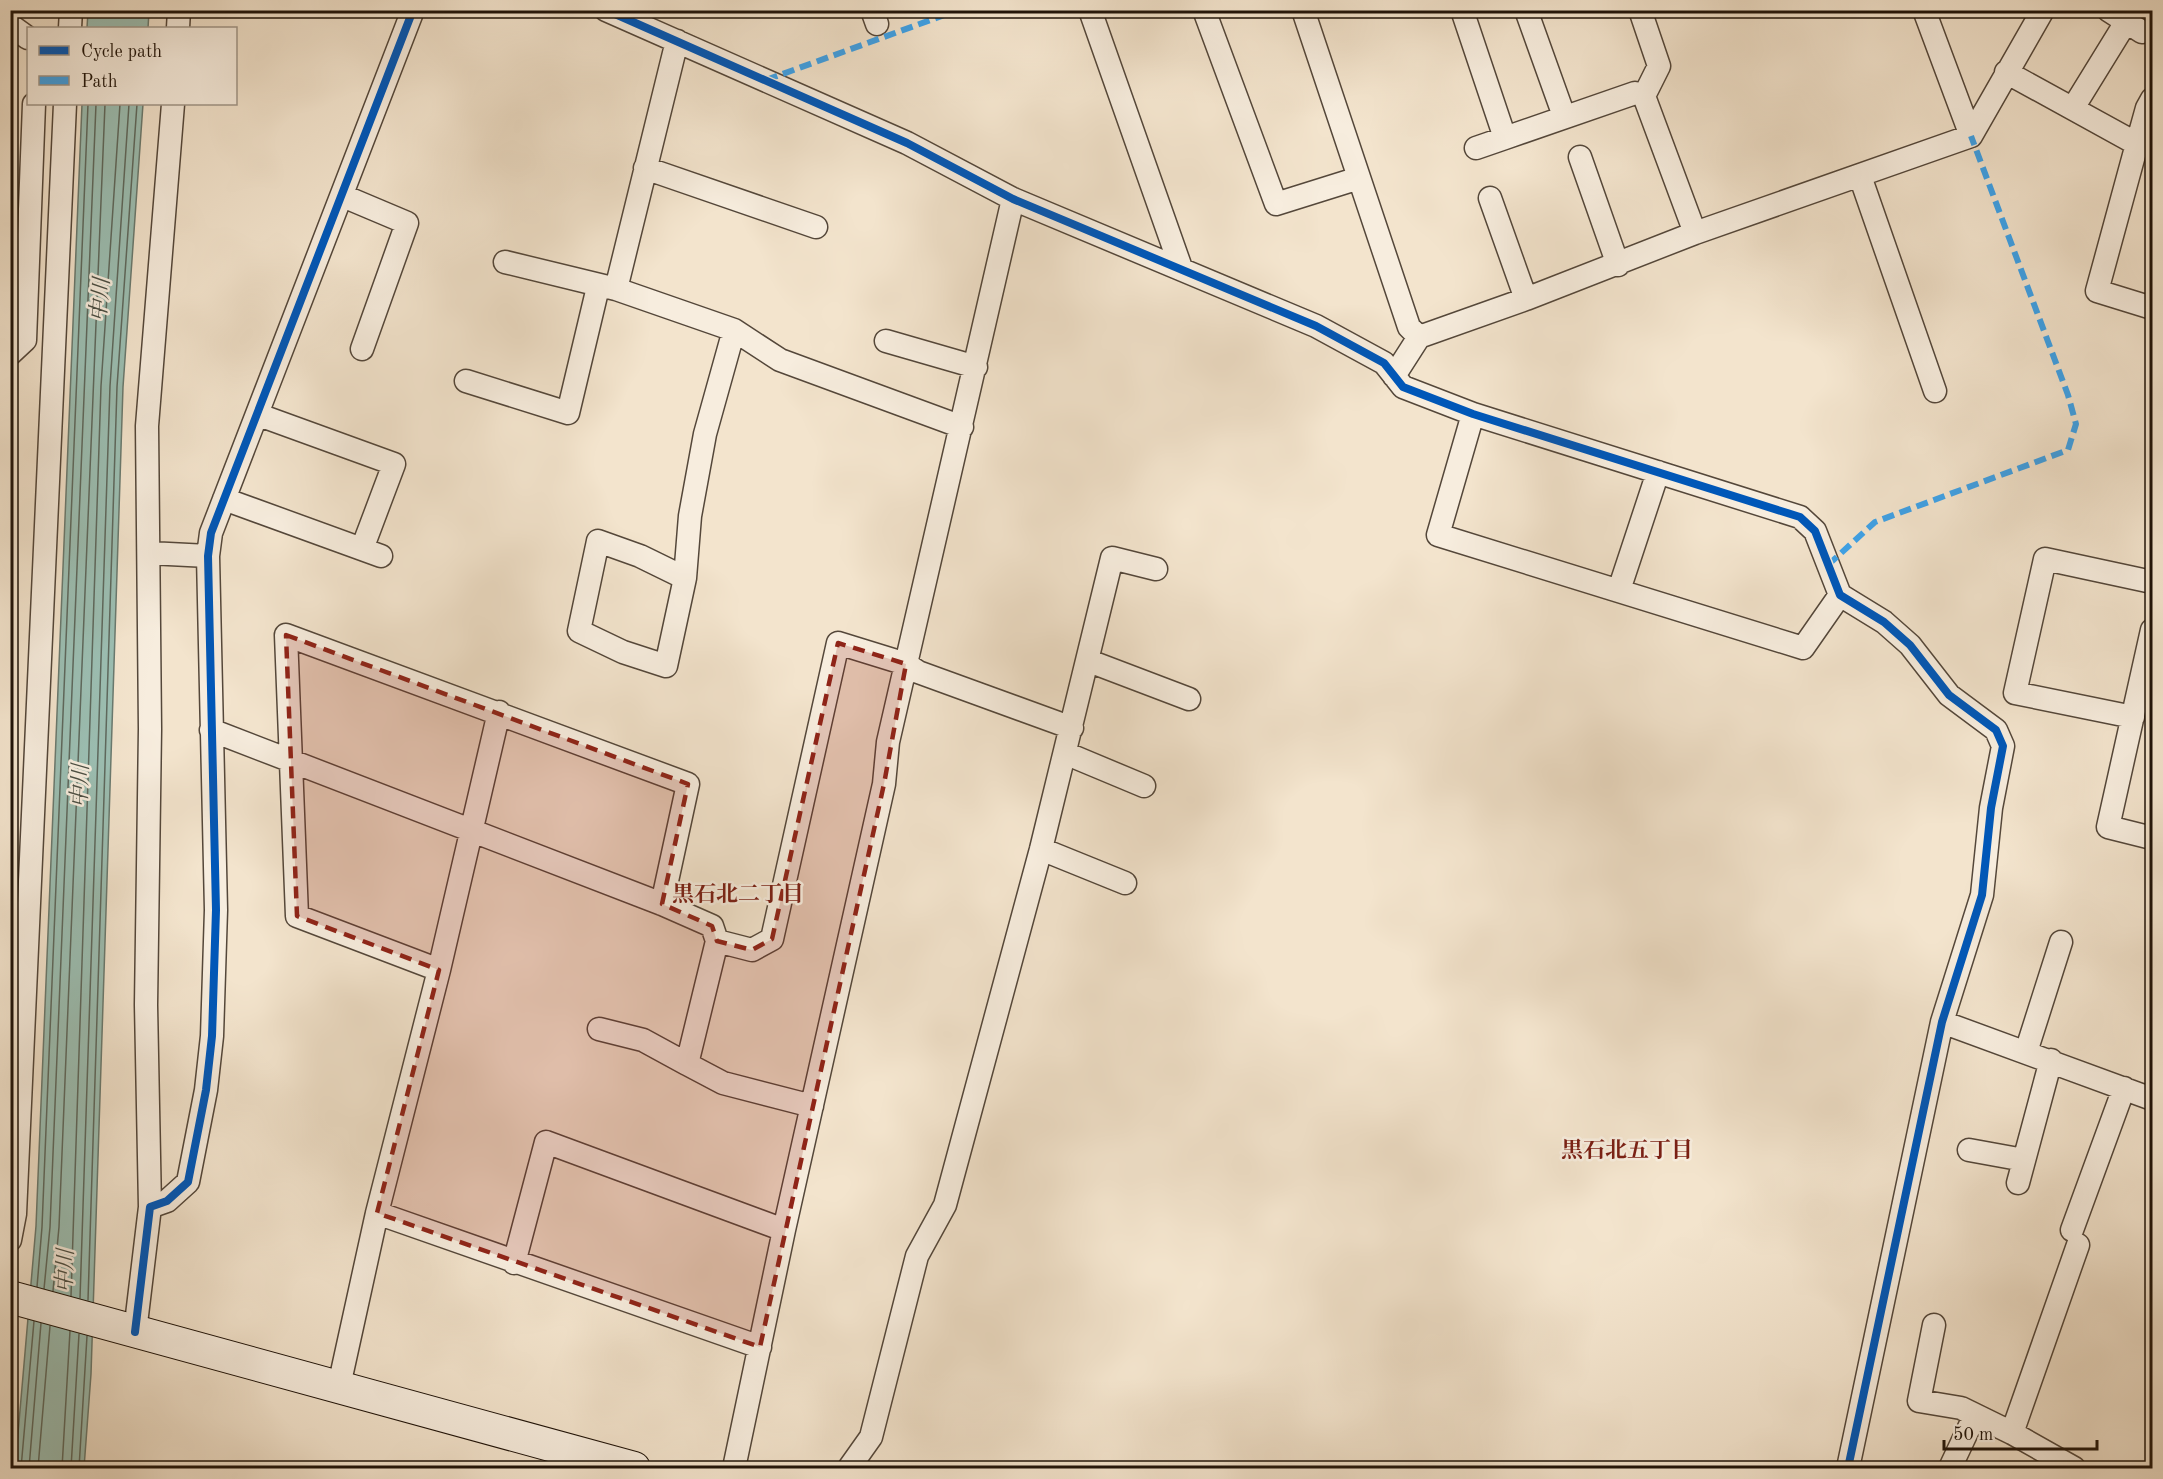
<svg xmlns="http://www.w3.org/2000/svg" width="2163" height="1479" viewBox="0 0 2163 1479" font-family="'Old Standard TT','Noto Serif JP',serif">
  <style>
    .water { fill: #9cbfb3; stroke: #6a7a6f; stroke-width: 1.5 }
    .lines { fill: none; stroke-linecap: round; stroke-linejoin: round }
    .shore { stroke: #5e695e; stroke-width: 1.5 }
    .street-casing { stroke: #54473a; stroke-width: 25 }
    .secondary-casing { stroke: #1f1309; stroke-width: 34 }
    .street { stroke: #f7edde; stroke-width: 22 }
    .secondary { stroke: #f7edde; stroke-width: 32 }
    .quiet { stroke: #3da2e9; stroke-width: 6; stroke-dasharray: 12 6; stroke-linecap: butt }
    .cycleway-casing { stroke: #f7edde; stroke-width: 11 }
    .cycleway { stroke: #0057b8; stroke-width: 8 }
    .marked { fill: #8f2418; fill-opacity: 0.2; stroke: #8f2418; stroke-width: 4.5; stroke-dasharray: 12 8; stroke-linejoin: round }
    .labels { text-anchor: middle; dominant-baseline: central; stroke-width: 5; stroke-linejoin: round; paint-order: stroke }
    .water-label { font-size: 22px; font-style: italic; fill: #4b4f44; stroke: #f7edde }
    .neighbourhood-label { font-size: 22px; font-weight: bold; fill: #7a1f14; stroke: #f7edde }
  </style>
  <rect width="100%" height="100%" fill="#f3e4cd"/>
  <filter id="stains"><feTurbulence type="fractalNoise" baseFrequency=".00333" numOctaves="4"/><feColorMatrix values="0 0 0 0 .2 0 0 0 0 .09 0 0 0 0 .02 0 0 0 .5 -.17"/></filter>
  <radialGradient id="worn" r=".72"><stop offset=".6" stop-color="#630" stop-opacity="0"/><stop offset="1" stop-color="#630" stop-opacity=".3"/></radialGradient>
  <path class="water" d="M88 11H149L148 28H87Z
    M82 104H143L123 387 91 1374 84 1468H15L36 1226Z"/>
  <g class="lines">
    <path class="shore" d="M37 1287 42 1227 88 104
      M44 1289 50 1227 96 104
      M53 1291 59 1227 105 104
      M71 1296 101 386 120 104
      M80 1298 110 386 129 104
      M88 1300 117 387 137 104
      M21 1468 34 1321
      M29 1468 41 1323
      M38 1468 50 1326
      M62 1468 70 1331
      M71 1468 79 1334
      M79 1468 87 1336"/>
    <defs>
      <path id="street" d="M606 10 907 143 1013 199 1316 326 1384 363 1403 387 1473 414 1800 517 1815 531 1840 595 1884 622 1910 645 1949 695 1996 730 2003 746 1991 808 1982 895 1942 1022 1848 1468
        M872 10 877 24
        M1090 10 1181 268
        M1204 10 1276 204 1359 178
        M1303 10 1409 327 1419 337
        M1462 10 1505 138 1635 93 1644 96 1695 233
        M1526 10 1564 116
        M1640 10 1659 66 1644 96
        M1924 10 1971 136
        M2108 10 2142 32
        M10 25 28 38
        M70 28 71 10
        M178 28 179 10
        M2006 72 2137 144 2097 291 2152 308
        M2073 108 2126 22
        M2137 144 2147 108 2152 99
        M1476 148 1505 138
        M1580 157 1618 265
        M645 168 816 227
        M1860 176 1935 391
        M343 196 407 223 362 349
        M1490 198 1526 299
        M505 262 616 289 734 330 780 360 962 427
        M616 289 677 41
        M886 341 976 367
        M10 354 25 340 34 104
        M1394 376 1419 337 1526 299 1695 233 1971 136 2043 10
        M466 381 568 413 598 287
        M1473 414 1438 535 1803 648 1840 595
        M259 415 394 464 362 549
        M224 499 381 556
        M149 553 208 556
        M685 578 640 556 598 541 579 631 623 652 666 666 685 578 690 516 705 434 734 330
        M1619 590 1658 472
        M2152 630 2108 827 2152 838
        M1089 661 1189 699
        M2133 717 2015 693 2045 559 2152 582
        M211 730 662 904 712 926 717 941
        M1065 753 1144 786
        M1041 849 1125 883
        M439 970 297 916 286 635 688 784 662 904
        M1942 1022 2152 1099
        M599 1029 643 1040 687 1064 717 941 752 950 772 939 838 643 906 664 918 672 1072 728
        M2026 1052 2061 942
        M687 1064 723 1083 812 1106
        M1969 1150 2024 1160
        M2018 1183 2051 1060
        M150 1207 146 1005 150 729 147 426 173 104
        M377 1213 760 1347
        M2072 1230 2124 1088
        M10 1240 15 1214 65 104
        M514 1263 546 1142 784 1230
        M1934 1325 1919 1401 1961 1408 2012 1433 2074 1468
        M135 1332 150 1207 167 1201 188 1182 206 1090 212 1036 216 910 208 556 211 533 413 10
        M339 1386 377 1213 439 970 499 712
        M2012 1433 2078 1245
        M734 1468 784 1230 884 784 888 742 1013 199
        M849 1468 871 1437 917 1256 945 1205 1041 849 1112 558 1156 569
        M1950 1468 1975 1415"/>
      <path id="secondary" d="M10 1297 634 1468"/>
    </defs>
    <use href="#street" class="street-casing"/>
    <use href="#secondary" class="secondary-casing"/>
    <use href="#street" class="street"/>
    <use href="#secondary" class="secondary"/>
    <path class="quiet" d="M766 80 958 10
      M1828 565 1875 522 2068 450 2076 424 2068 395 1971 136"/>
    <defs>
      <path id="cycleway" d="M606 10 907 143 1013 199 1316 326 1384 363 1403 387 1473 414 1800 517 1815 531 1840 595 1884 622 1910 645 1949 695 1996 730 2003 746 1991 808 1982 895 1942 1022 1848 1468
        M135 1332 150 1207 167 1201 188 1182 206 1090 212 1036 216 910 208 556 211 533 413 10"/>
    </defs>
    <use href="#cycleway" class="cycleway-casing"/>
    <use href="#cycleway" class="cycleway"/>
  </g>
  <path class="marked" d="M286 635 688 784 662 904 712 926 717 941 752 950 772 939 838 643 906 664 884 784 760 1347 377 1213 439 970 297 916Z"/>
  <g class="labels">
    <g class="water-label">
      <text transform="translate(101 300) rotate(-85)">中川</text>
      <text transform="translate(81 786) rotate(-88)">中川</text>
      <text transform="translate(66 1271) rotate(-88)">中川</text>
    </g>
    <g class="neighbourhood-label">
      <text x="738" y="895">黒石北二丁目</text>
      <text x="1627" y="1151">黒石北五丁目</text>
    </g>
  </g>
  <rect width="2163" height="1479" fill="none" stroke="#f3e4cd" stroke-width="36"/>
  <rect x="12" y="12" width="2139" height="1455" fill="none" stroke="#1f1309" stroke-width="3"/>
  <rect x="18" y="18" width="2127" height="1443" fill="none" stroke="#1f1309" stroke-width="1.5"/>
  <rect x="27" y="27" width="210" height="78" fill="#f7edde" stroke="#a19689" stroke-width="1.5"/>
  <rect x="39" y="46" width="30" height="9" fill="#0057b8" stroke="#a19689" stroke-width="1.5"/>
  <text x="81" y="57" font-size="18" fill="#1f1309">Cycle path</text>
  <rect x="39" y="76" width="30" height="9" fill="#3da2e9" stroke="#a19689" stroke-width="1.5"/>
  <text x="81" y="87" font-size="18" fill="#1f1309">Path</text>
  <path d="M1944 1440v9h153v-9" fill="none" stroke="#1f1309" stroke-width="3"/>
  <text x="1953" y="1440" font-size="18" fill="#1f1309" stroke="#f7edde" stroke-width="4.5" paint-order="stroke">50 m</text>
  <rect width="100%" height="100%" filter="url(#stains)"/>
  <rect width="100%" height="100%" fill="url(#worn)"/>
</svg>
